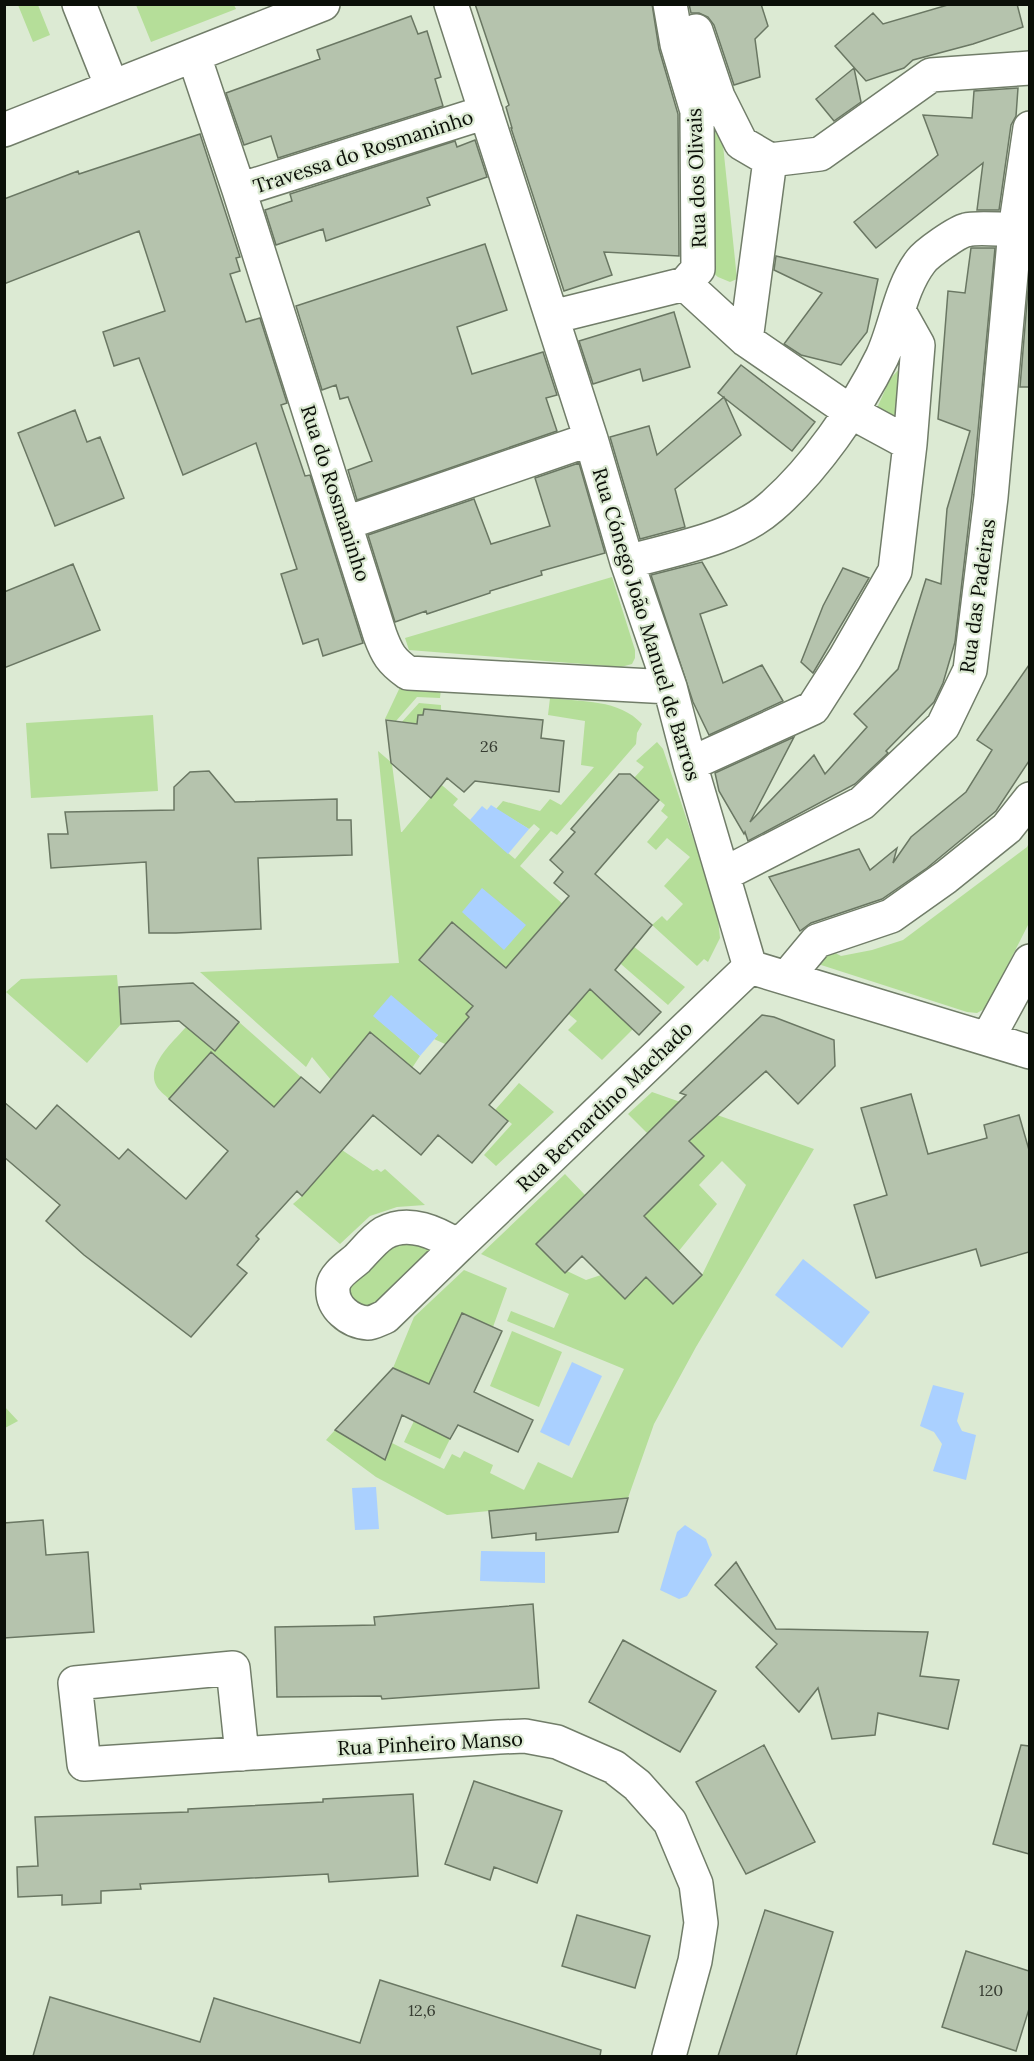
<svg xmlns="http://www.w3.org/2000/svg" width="1034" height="2061" viewBox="0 0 1034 2061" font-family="Lora,serif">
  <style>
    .green { fill: #b5de99; fill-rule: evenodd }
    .water { fill: #aad0ff }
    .building { fill: #b5c3ad; stroke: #6a7763; stroke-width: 1.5 }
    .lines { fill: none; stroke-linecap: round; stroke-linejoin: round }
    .street-casing { stroke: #717d69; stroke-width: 36 }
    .street { stroke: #fff; stroke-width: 33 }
    .labels { text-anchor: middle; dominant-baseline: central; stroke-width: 4.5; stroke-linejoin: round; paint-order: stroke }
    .number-label { font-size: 16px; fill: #363c31 }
    .street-label { font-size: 20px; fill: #0b0f08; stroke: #dcead3 }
  </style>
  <rect width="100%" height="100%" fill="#dcead3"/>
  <path class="green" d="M18 5H38L50 35 33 42Z
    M234 5 236 9 151 42 136 5Z
    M679 5 723 145 737 279 730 282 718 277 712 272Z
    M902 366 896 424 873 417 890 379Z
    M612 577 635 650V658L632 664 621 667 409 650 405 638Z
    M401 685 441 689 440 698 417 697 396 721 385 719Z
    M550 698C582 702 619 699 642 724L637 733 636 744 557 835 551 831 520 866 610 946H633L685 987 668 1005 575 924 540 929 506 968 452 922 419 960 473 1006 466 1014 472 1020V1067L445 1044 434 1039 438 1035 374 1016 420 1056 412 1068 370 1033 331 1080 312 1057 306 1067 200 972 399 963 378 751 392 763 407 755 458 799 453 805 515 859 540 829 534 824 529 829 496 809 503 801 540 811 550 799 561 805 594 767 581 765 585 721 548 715ZM392 764 430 798 402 832H401Z
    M419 703 441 705V710L425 709 414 751 400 724Z
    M153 715 158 791 31 798 26 723Z
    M657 742 663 749 717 909 720 938 708 962 704 959 697 966 652 925 662 916 667 921 683 904 664 886 690 857 667 838 656 850 647 842 668 817 661 811 665 805 634 778 644 767 636 761Z
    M1029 843V923L986 1008 977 1013 967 1012 818 964 826 948 841 956 872 950 903 940 1027 847Z
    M117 975 121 1024 87 1063 6 992 21 979Z
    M590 984 599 997 633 1029 602 1060 568 1030 577 1021 565 1011Z
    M239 1022 301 1077 274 1107 211 1052 169 1099C165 1095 158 1090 156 1085 146 1065 174 1041 186 1027L228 1035Z
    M519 1083 554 1112 496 1166 484 1155 512 1124 495 1110Z
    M652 1092 814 1149 696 1347 654 1424 628 1498 447 1515 376 1477 326 1440 335 1430 385 1460 392 1443 444 1469 452 1454 460 1458 464 1451 493 1465 490 1473 524 1490 538 1462 572 1478 624 1369 507 1321 511 1311 554 1328 569 1294 481 1254 565 1174 585 1195 537 1244 565 1273 567 1271 586 1280 601 1275 625 1299 646 1277 673 1304 702 1275 746 1185 722 1161 699 1185 717 1204 678 1252 644 1216 704 1155 664 1117 647 1133 628 1114Z
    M342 1150 373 1171 377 1169 381 1172 385 1169 425 1205 397 1207 370 1216 340 1244 293 1204 302 1196Z
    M384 1233 458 1246 385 1317 351 1320 339 1275Z
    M464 1270 507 1288 493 1327 462 1313 429 1384 393 1368 414 1317Z
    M512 1331 562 1352 539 1407 490 1386Z
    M4 1406 18 1421 5 1428H4Z
    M414 1421 450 1439 440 1459 404 1442Z"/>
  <path class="water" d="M491 805 529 829 508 854 470 820 482 806 487 810Z
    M482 888 526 925 504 950 462 912Z
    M391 995 438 1035 420 1056 373 1016Z
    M803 1259 870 1312 842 1348 775 1295Z
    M572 1362 602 1376 569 1446 540 1432Z
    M933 1385 964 1393 957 1421 962 1431 976 1435 966 1480 933 1471 942 1444 934 1432 920 1426Z
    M376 1487 379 1529 355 1530 352 1488Z
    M685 1525 706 1539 712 1555 687 1596 679 1599 660 1590 677 1532Z
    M481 1551 545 1552V1583L480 1581Z"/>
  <path class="building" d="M475 4H652L659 49 678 114 679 256 604 252 612 275 564 291 511 128H512L506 107 509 105Z
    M689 4H761L768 26 755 39 760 77 734 85 714 25 708 17 699 13H691Z
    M951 4H1017L1023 27 973 44 913 60 904 68 866 81 835 46 873 13 883 24Z
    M411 16 418 34 427 31 441 77 435 79 443 106 278 158 271 136 244 145 226 93 320 59 317 50Z
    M854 68 861 102 834 121 816 99Z
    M1018 88 1016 116 1011 125 999 210H977L983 163 876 248 854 222 938 155 923 115 972 118 974 91Z
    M200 134 240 257 236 258 240 271 230 274 246 322 260 318 287 403 281 405 305 476 310 475 363 643 323 656 318 639 303 644 281 574 297 569 256 443 183 475 139 358 114 366 103 332 165 311 139 231 4 284V199L78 171 79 174Z
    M475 140 487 177 427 198 430 205 326 241 323 229 276 245 265 210 292 201 290 194 455 141 457 147Z
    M485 244 507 310 457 327 472 374 543 352 557 395 546 398 557 431 357 500 348 470 372 461 348 397 340 399 336 385 322 390 296 306Z
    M971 248H995L972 495 955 642 943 683 934 702 886 751 888 753 855 784 748 841 745 832 744 834 719 791 715 773 794 737 750 822 814 755 825 774 867 727 854 714 898 669 926 579 941 584 947 509 970 431 938 419 948 291 965 293Z
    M776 256 878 279 867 332 841 365 801 355 784 344 822 293 774 270Z
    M1029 278V387H1020Z
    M674 312 690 367 643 381 640 369 593 384 579 341Z
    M741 365 815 422 792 451 718 393Z
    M724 397 741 435 675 489 685 527 640 539 610 437 649 426 657 455Z
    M75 410 87 442 100 437 124 498 55 526 18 433Z
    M579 463 605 553 541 571 542 575 490 591V593L427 614 426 611 395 622 368 535 474 499 491 544 550 526 535 478Z
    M702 562 727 605 700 614 723 683 762 665 783 701 709 735 693 702 651 575Z
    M73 564 100 630 4 668V592Z
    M843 568 869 578 813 673 801 662 823 606Z
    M1029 665V761L996 811 927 868 882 899 811 923 800 931 769 877 859 849 870 870 897 848 893 863 911 837 966 792 992 750 977 740Z
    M424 709 543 720 541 738 564 741 559 792 475 781 464 792 447 778 431 798 391 763 386 720 417 724 418 715H423Z
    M209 771 235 802 337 799V820H351L352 855 258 858 261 929 176 933H149L146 862 51 868 48 834H68L65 812 174 810V787L190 772Z
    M619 774H630L659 800 595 874 652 925 615 970 661 1012 639 1035 590 989 489 1105 508 1121 472 1163 438 1135 421 1155 373 1115 302 1196 297 1191 256 1236 259 1239 237 1265 247 1273 191 1337 84 1255 46 1221 60 1205 4 1157V1102L36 1129 57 1105 119 1159 128 1149 186 1199 228 1151 169 1099 211 1052 274 1107 301 1077 320 1093 370 1032 420 1074 469 1017 466 1014 473 1006 419 960 452 922 506 968 569 896 554 883 563 872 550 860 575 832 571 829Z
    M193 983 239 1022 215 1051 179 1021 121 1024 119 987Z
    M762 1015 774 1017 834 1040 835 1066 798 1104 766 1071 689 1141 704 1156 644 1216 702 1275 673 1304 646 1277 625 1299 582 1256 565 1273 536 1244 686 1095 680 1093Z
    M911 1094 928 1154 987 1138 984 1125 1019 1115 1029 1150V1252L981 1266 976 1249 876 1278 854 1205 887 1195 861 1108Z
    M462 1313 502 1331 474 1392 533 1420 518 1452 458 1425 450 1439 402 1415 385 1460 335 1430 393 1368 429 1384Z
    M628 1498 618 1532 536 1540V1533L492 1538 489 1511Z
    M43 1520 46 1555 88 1552 94 1632 4 1638V1523Z
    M736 1562 776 1629 928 1632 920 1676 959 1680 948 1729 878 1713 875 1735 832 1739 818 1688 799 1712 756 1667 777 1644 715 1585Z
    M533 1604 539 1688 382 1699 381 1696 277 1697 275 1627 375 1625 374 1617Z
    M623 1640 716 1691 680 1752 589 1702Z
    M764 1745 815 1842 746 1874 696 1782Z
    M1021 1745 1029 1746V1854L993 1844Z
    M474 1781 562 1811 537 1883 494 1867 490 1880 445 1864Z
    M413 1794 418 1876 329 1882 328 1874 140 1884 141 1889 101 1891V1903L62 1905V1895L18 1897 17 1867 38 1866 35 1817 188 1812V1809L323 1802V1799Z
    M765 1910 833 1932 796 2056H718Z
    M577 1915 650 1936 635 1988 562 1966Z
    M966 1951 1029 1971V2009L1016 2051 942 2027Z
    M380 1980 601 2050 600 2056H33L50 1997 200 2042 214 1998 360 2043Z"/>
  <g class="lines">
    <defs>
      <path id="street" d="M79 4 112 87
        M451 4 591 439 627 562 670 687 690 764 750 967 1030 1052
        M696 31 718 97 741 143 770 160 746 340
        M194 56 239 190 380 635C387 654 391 661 408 673L670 687
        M4 130 323 4
        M770 160 820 154 931 75 1030 68
        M239 190 486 112
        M685 284 746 340 851 412 910 444
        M552 317 685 284 698 269 697 111 677 44 670 4
        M346 523 591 439
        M627 562C673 549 735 539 771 507 814 470 857 408 882 357 896 327 900 288 921 261 927 253 957 232 966 230 977 227 1016 230 1030 231
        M690 764 813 708 845 658 895 571 910 444 918 345 899 311
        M724 874 862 803 943 726 970 670 991 497 1015 230 1030 128
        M787 977 817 941 891 916 946 877 1007 828 1030 799
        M988 1038 1030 961
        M458 1246 385 1317C379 1319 373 1323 368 1323 350 1322 331 1307 333 1287 334 1275 349 1266 357 1259 365 1251 374 1239 384 1233 409 1219 437 1233 458 1246L750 967
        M242 1754 233 1668 75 1683 84 1764 499 1737 525 1736 557 1742 614 1767 637 1785 670 1822 696 1884 701 1923 695 1961 669 2056"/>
    </defs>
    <use href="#street" class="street-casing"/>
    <use href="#street" class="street"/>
  </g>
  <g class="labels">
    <g class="number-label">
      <text x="489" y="746">26</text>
      <text x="991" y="1990">120</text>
      <text x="422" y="2010">12,6</text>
    </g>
    <g class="street-label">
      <text transform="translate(363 151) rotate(-18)">Travessa do Rosmaninho</text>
      <text transform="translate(696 178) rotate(-92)">Rua dos Olivais</text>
      <text transform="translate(336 493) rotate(72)">Rua do Rosmaninho</text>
      <text transform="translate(977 596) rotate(-82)">Rua das Padeiras</text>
      <text transform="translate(647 624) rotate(73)">Rua Cónego João Manuel de Barros</text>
      <text transform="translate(604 1106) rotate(-44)">Rua Bernardino Machado</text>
      <text transform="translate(430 1743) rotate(-3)">Rua Pinheiro Manso</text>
    </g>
  </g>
  <rect width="1034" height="2061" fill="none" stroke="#0b0f08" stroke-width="12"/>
</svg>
